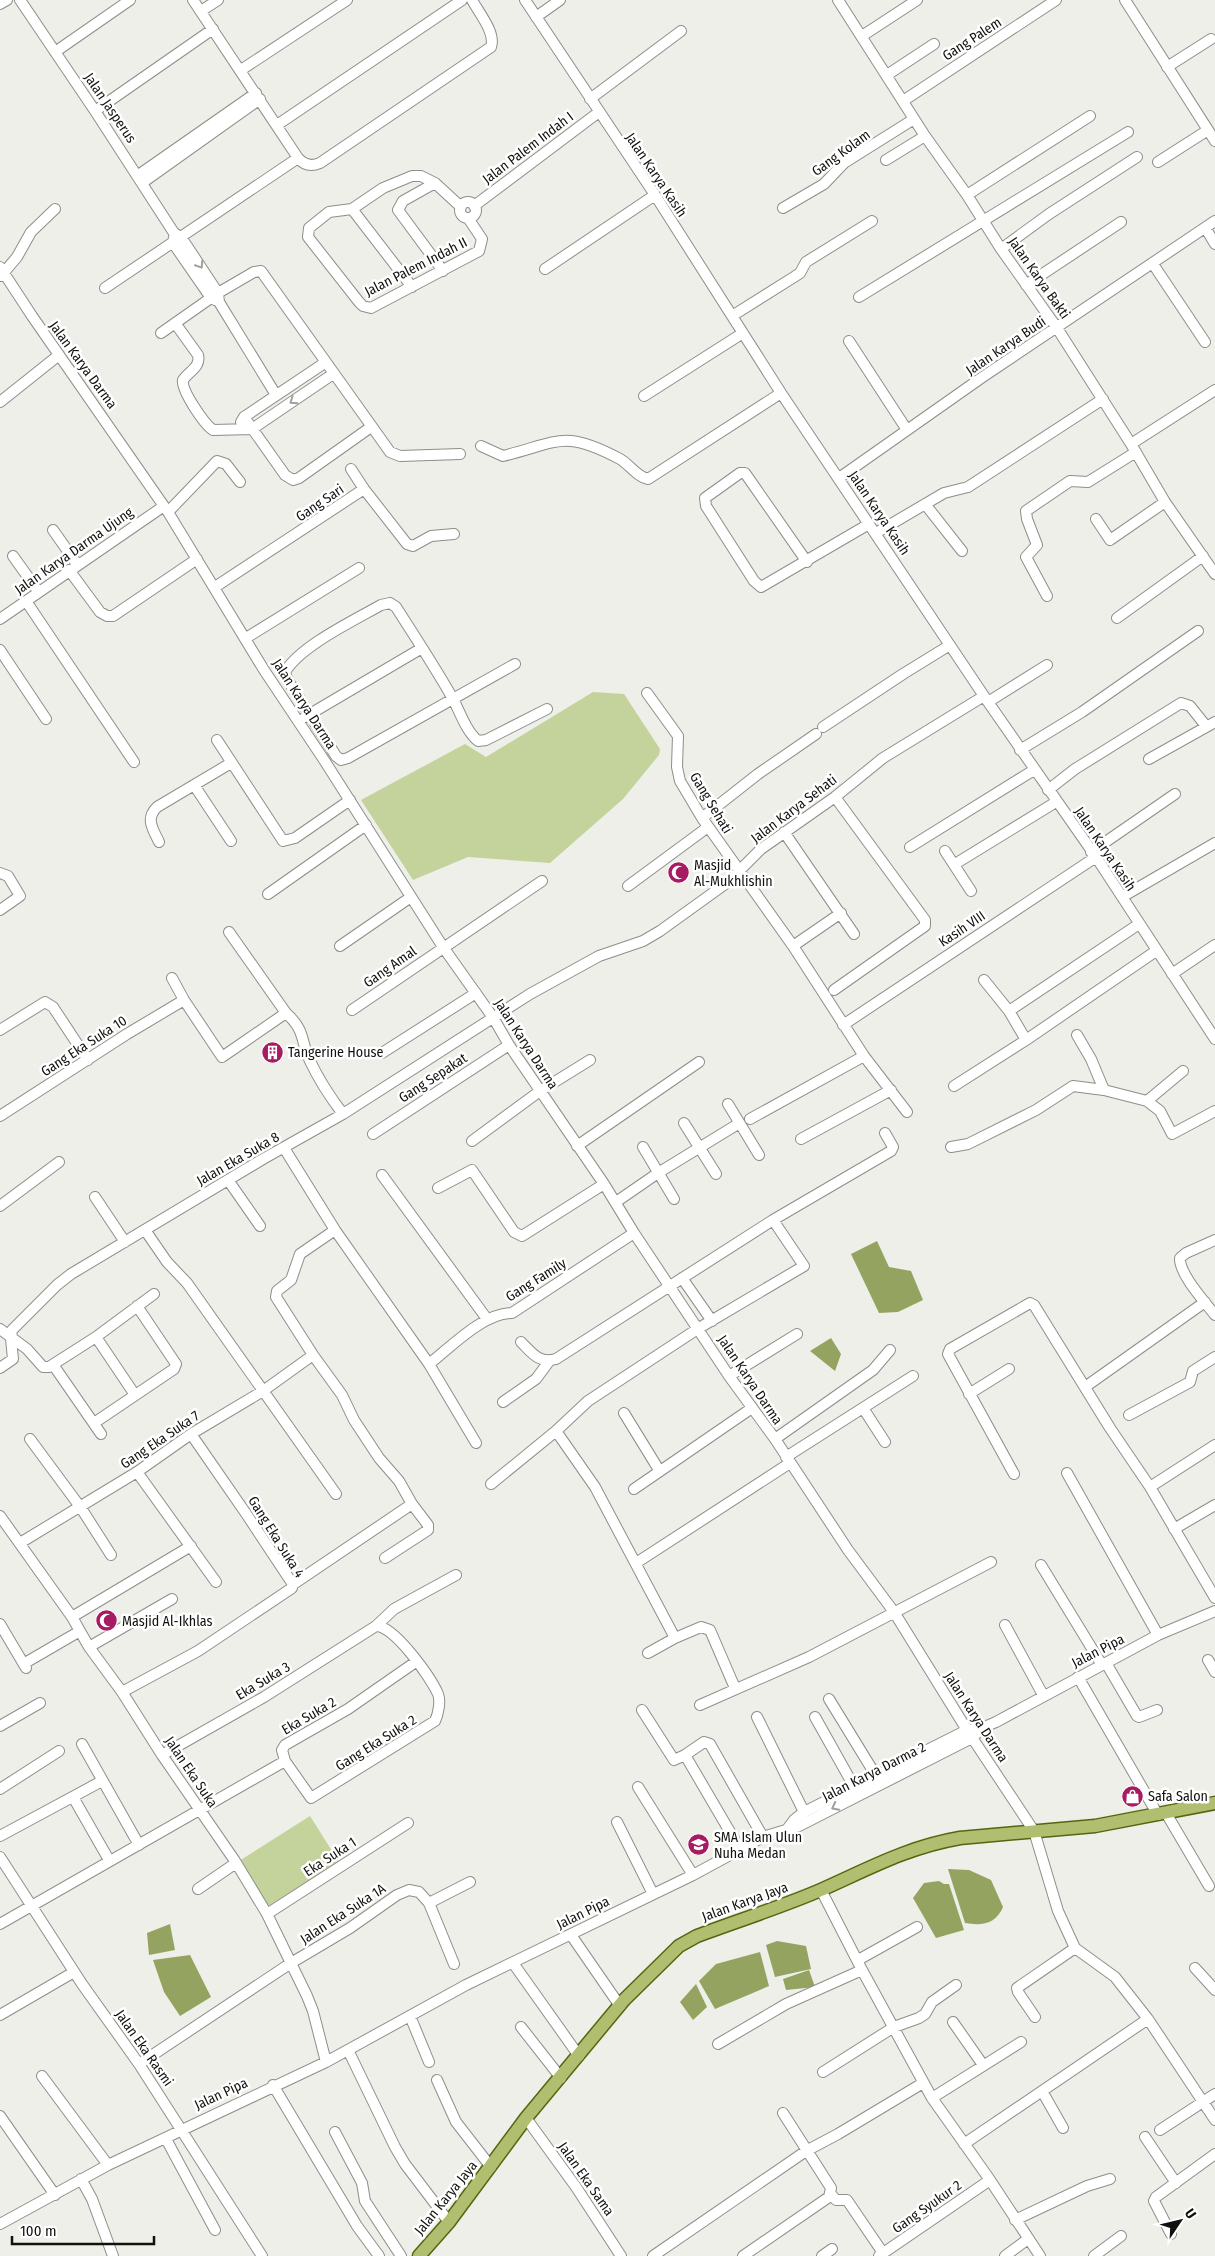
<svg xmlns="http://www.w3.org/2000/svg" width="1215" height="2256" viewBox="0 0 1215 2256" font-family="'Fira Sans Condensed',sans-serif">
  <style>
    .green { fill: #c4d29c }
    .water { fill: #94a460 }
    .lines { fill: none; stroke-linecap: round; stroke-linejoin: round }
    .minor-casing { stroke: #8d8f89; stroke-width: 12 }
    .major-casing { stroke: #576510; stroke-width: 15 }
    .minor { stroke: #fff; stroke-width: 10 }
    .major { stroke: #b0be70; stroke-width: 12 }
    .oneway { stroke: #a0a09f }
    .labels { text-anchor: middle; dominant-baseline: central; stroke-width: 5; stroke-linejoin: round; paint-order: stroke }
    .street-label { font-size: 14px; fill: #11120f; stroke: #fff }
    .poi-label { font-size: 14px; fill: #11120f; stroke: #fff; text-anchor: start }
  </style>
  <rect width="100%" height="100%" fill="#edefe8"/>
  <path class="green" d="M593 692 624 694 660 749 659 755 623 799 550 863 468 857 413 880 361 800 465 744 486 757Z
    M310 1816 339 1862 265 1908 236 1863Z"/>
  <path class="water" d="M877 1241 889 1267 911 1271 923 1300 898 1312 879 1313 851 1254Z
    M831 1338 841 1354 835 1371 810 1351Z
    M948 1869 969 1870 991 1880 1003 1907C996 1924 982 1926 965 1923Z
    M939 1881 944 1884H949L964 1930 936 1938 913 1898 924 1883Z
    M170 1924 175 1950 149 1955 147 1933Z
    M777 1941 806 1946 811 1969 775 1977 766 1945Z
    M760 1952 769 1986 715 2009 699 1981 716 1964Z
    M190 1955 211 1997 180 2016 164 1992 153 1960Z
    M809 1970 815 1987 786 1990 783 1979Z
    M696 1984 707 2007 693 2020 680 2002Z"/>
  <g class="lines">
    <defs>
      <path id="minor" d="M20 0 95 111 174 233 181 237 218 293 219 302 276 395
        M193 0 298 158C304 165 311 167 320 163L491 47C496 33 479 13 472 0
        M525 0 655 195 781 393 988 702 1096 857 1215 1039
        M838 0 925 136 967 195 1001 249 1057 328 1131 444 1165 502 1215 574
        M1125 0 1215 141
        M0 4 7 0
        M201 11 218 0
        M536 17 560 0
        M862 36 917 0
        M55 52 130 0
        M1167 67 1211 39
        M241 70 347 0
        M887 75 934 44
        M590 99 681 31
        M903 101 1056 0
        M95 111 213 29
        M277 125 462 0
        M886 160 925 136
        M1158 162 1208 130
        M137 176 256 93
        M142 183 260 99
        M435 183 403 201 398 210 443 271
        M967 195 1090 116
        M460 210a8 8 0 1 1 16 0a8 8 0 1 1-16 0Z
        M474 206 599 112
        M461 207 435 183 421 176H412L383 188 352 209 329 212 309 228 308 237 359 302 363 306 371 308 479 251 482 239 468 218
        M783 208 824 184 844 163 914 119
        M352 209 412 287
        M1206 229 1215 244
        M174 237 173 243 211 298 215 300
        M1001 249 1049 214 1137 157
        M1153 264 1205 342
        M0 267 32 316 168 512 264 670 324 760 443 947 494 1019 509 1045 604 1184 634 1233 729 1376 775 1439 848 1550 894 1612 967 1730 1034 1831 1058 1911 1075 1948 1115 1977 1148 2019 1215 2120
        M545 269 655 195
        M1 276 17 257 31 232 55 209
        M1026 285 1121 222
        M105 288 298 158
        M859 297 1128 132
        M732 316 794 277 800 273 806 262 872 221
        M175 323 198 355C201 367 189 371 183 380 181 390 204 424 213 430L252 429 333 374
        M161 333 218 293 254 272 261 271 390 452 400 456 460 454
        M849 341 907 430
        M644 396 743 333
        M0 402 59 355
        M244 417 285 475 293 480 299 478 371 427
        M241 422 244 417 326 362
        M1131 444 1215 390
        M481 446 503 456C559 442 564 429 620 459 629 464 637 477 648 479L781 393
        M351 469 364 489 407 544 413 546 431 536 454 534
        M839 478 984 376 1215 221
        M925 504 962 551
        M168 512 217 461 226 464 240 482
        M1096 519 1110 540 1165 502
        M53 530 77 564
        M876 533 944 493 968 487 1103 399
        M13 556 38 591
        M807 562 745 473H740L705 498 706 506 754 581 761 587 869 524
        M69 570 100 612 107 616H113L197 559
        M215 587 364 489
        M1047 596 1026 557 1037 545 1027 519 1026 511 1070 481 1088 482 1136 452
        M26 601 134 762
        M1117 618 1203 556
        M0 619 164 506
        M246 638 359 568
        M0 650 46 719
        M515 664 348 758 341 760 336 756 287 679 285 672C300 646 355 620 381 605L390 603 396 607C415 637 435 667 453 699 460 712 466 731 478 741L486 740 547 709
        M647 693 678 736 677 767 680 781 702 818 793 946 864 1056 907 1112
        M988 702 1047 665
        M305 717 422 648
        M823 727 903 674 950 645
        M217 740 283 841 295 838 350 800
        M1020 750 1082 712 1198 631
        M1149 759 1215 722
        M194 785 231 841
        M1048 790 1075 769 1181 703 1190 706 1206 726
        M702 818 758 774 816 734
        M784 832 854 934
        M159 842C153 829 145 819 157 807L231 763
        M910 847 1034 770
        M945 851 971 891
        M1091 852 1175 794
        M955 864 1056 802
        M0 873 8 876 20 896 0 910
        M628 886 708 827
        M268 894 366 825
        M1122 897 1215 843
        M229 932 286 1013C306 1031 300 1040 310 1061 319 1080 330 1097 343 1114
        M340 946 411 897
        M793 946 841 913
        M1172 974 1215 945
        M172 978 184 1000 222 1057 286 1013
        M984 980 1009 1011 1026 1040
        M834 990 925 926V920L835 797
        M352 1010 542 881
        M1009 1011 1139 924
        M843 1025 1096 857
        M0 1030 45 1002 53 1007 88 1060
        M1077 1035 1091 1059 1104 1090
        M382 1053 476 993
        M954 1086 1026 1040 1156 951
        M1147 1101 1183 1071
        M728 1104 759 1155
        M0 1116 127 1034 184 1000
        M750 1119 864 1056
        M684 1123 716 1174
        M373 1134 509 1045
        M801 1139 891 1090
        M472 1141 540 1091 590 1060
        M577 1146 699 1062
        M643 1147 674 1199
        M951 1147 968 1144 1036 1110 1073 1086 1104 1090 1147 1101 1160 1111 1172 1134 1215 1111
        M284 1148 335 1230 429 1364 476 1443
        M382 1175 487 1319
        M228 1180 260 1226
        M438 1188 472 1170 514 1232 522 1236 604 1184
        M95 1197 125 1242
        M616 1202 658 1173 738 1124
        M0 1206 59 1162
        M145 1230 167 1262 187 1283 336 1494
        M335 1230 300 1254 291 1280 277 1291 276 1297 313 1355 342 1395 354 1420 379 1458 399 1481 412 1504
        M1215 1240 1186 1253 1180 1258C1179 1274 1205 1302 1215 1315
        M682 1278 712 1321
        M0 1329 27 1349 43 1367H49L96 1337 154 1294
        M96 1337 135 1395
        M521 1342C532 1353 539 1364 556 1359L773 1220 891 1151 893 1147 885 1133
        M429 1364C451 1347 483 1313 512 1313L634 1233
        M54 1366 101 1434
        M0 1368 13 1359 11 1339 12 1330 57 1285 71 1274 263 1159 343 1114 530 994 599 956 643 941 660 931 728 882 761 849 835 797 883 758 984 696
        M729 1376 797 1334
        M1085 1387 1205 1302
        M969 1394 1009 1369
        M503 1402 536 1379 550 1360
        M863 1408 885 1442
        M624 1413 659 1470
        M1129 1415 1190 1382 1193 1371 1215 1357
        M94 1423 174 1369 176 1364 137 1306
        M556 1431 595 1487 675 1638 701 1627 710 1630 735 1688
        M30 1439 81 1508 111 1555
        M775 1439 873 1370 890 1350
        M786 1457 913 1376
        M137 1472 216 1582
        M1067 1473 1158 1635
        M1014 1474 948 1354 950 1349 1030 1303 1034 1305 1110 1428 1150 1487 1215 1598
        M491 1484 556 1431 588 1401 699 1328 804 1266 773 1220
        M1150 1487 1215 1445
        M634 1489 752 1408
        M0 1516 72 1617 89 1647 122 1692 162 1755 235 1861 267 1914 307 1996 313 2011 326 2062
        M1174 1529 1215 1505
        M20 1543 137 1472 191 1434 263 1391 313 1355
        M636 1563 790 1463
        M1041 1565 1102 1665
        M292 1585 412 1504 428 1525V1530L385 1558
        M72 1617 191 1546
        M0 1624 26 1668
        M1005 1625 1043 1695
        M89 1647 172 1599
        M648 1653 675 1638
        M1208 1660 1215 1672
        M25 1663 80 1631
        M1106 1663 1137 1716 1139 1717 1157 1710
        M1078 1677 1158 1815
        M122 1692 198 1651 292 1588V1583L247 1515 191 1434
        M829 1699 878 1779
        M700 1705 809 1657 991 1562
        M642 1710 674 1760 685 1755 704 1742 710 1744 763 1837
        M757 1717 804 1812
        M815 1717 856 1790
        M0 1726 40 1703
        M82 1744 139 1845
        M162 1755 264 1697 376 1626 394 1609 456 1575
        M685 1755 740 1849
        M285 1761 311 1798 435 1721C438 1715 441 1701 438 1694 431 1678 394 1625 376 1626
        M638 1787 693 1875
        M0 1789 59 1751
        M73 1797 109 1860
        M1166 1813 1209 1886
        M617 1822 653 1894
        M788 1828 794 1820 804 1812 967 1730 982 1728 996 1722 1158 1635 1215 1611
        M0 1836 102 1781
        M0 1857 82 1984 139 2064 262 2256
        M198 1889 236 1863
        M821 1890 862 1970 932 2098 990 2180 1040 2256
        M429 1903 470 1882
        M267 1914 408 1823
        M0 1924 285 1761 282 1750 285 1745 348 1709 417 1661
        M571 1935 620 2006
        M858 1960 917 1927
        M513 1963 579 2056
        M1195 1968 1215 1990
        M0 2015 74 1972
        M410 2016 429 2062
        M1035 2017 1018 1992 1017 1988 1075 1948
        M953 2022 983 2065
        M521 2027 561 2078
        M718 2044 786 2004 862 1970
        M348 2050 395 2147 405 2164 449 2222
        M139 2064 291 1963 350 1928 397 1895 409 1890 419 1892 429 1903 454 1964
        M823 2072 894 2027 919 2018 925 2014 932 2002 956 1985
        M42 2076 108 2165
        M437 2080 456 2122 491 2167
        M273 2085 357 2226 379 2256
        M1042 2091 1063 2128
        M932 2098 1021 2042
        M0 2116 55 2195
        M526 2118 576 2187 621 2256
        M1160 2130 1215 2094
        M335 2132 362 2183 365 2201 401 2256
        M1145 2137 1176 2183
        M166 2139 215 2230
        M964 2144 1148 2019
        M81 2179 92 2199 113 2256
        M831 2194 836 2200H847L883 2253
        M1015 2220 1087 2186 1110 2179
        M0 2224 108 2165 326 2062 466 1985 693 1875 763 1837 799 1826 972 1738 982 1728
        M1171 2234 1154 2201 1156 2197 1215 2154
        M653 2256 806 2151 838 2134 923 2083
        M743 2256 829 2197 831 2188 783 2113
        M822 2256 832 2249
        M879 2256 990 2180
        M1005 2256 1028 2239
        M1094 2256 1121 2236"/>
      <path id="major" d="M419 2256 449 2222 526 2118 624 2000 679 1946 697 1936C739 1920 782 1907 823 1889 870 1868 908 1847 960 1838L1095 1826 1215 1803"/>
    </defs>
    <use href="#minor" class="minor-casing"/>
    <use href="#major" class="major-casing"/>
    <use href="#minor" class="minor"/>
    <use href="#major" class="major"/>
  </g>
  <defs><path id="oneway-chevron" d="M-2-3.5L2.5 0L-2 3.5" fill="none" stroke-width="1.6" stroke-linecap="round" stroke-linejoin="round" transform="scale(1.25)"/></defs>
  <g class="oneway">
    <use href="#oneway-chevron" transform="translate(200 265) rotate(57)"/>
    <use href="#oneway-chevron" transform="translate(293 401) rotate(146)"/>
    <use href="#oneway-chevron" transform="translate(835 1807) rotate(153)"/>
  </g>
  <defs>
    <symbol id="mosque-disc" viewBox="-11 -11 22 22"><circle r="9.5" fill="#a61b62" stroke="#fff"/><path d="M3.5-4.9A6 6 0 1 0 3.5 4.9A5 5 0 1 1 3.5-4.9Z" fill="#fff"/></symbol>
    <symbol id="building-disc" viewBox="-11 -11 22 22"><circle r="9.5" fill="#a61b62" stroke="#fff"/><path d="M-4-6H4V6H1V3H-1V6H-4ZM-2.5-4.3h1.7v1.8h-1.7ZM.8-4.3h1.7v1.8H.8ZM-2.5-1h1.7V.8h-1.7ZM.8-1h1.7V.8H.8Z" fill="#fff"/></symbol>
    <symbol id="shop-disc" viewBox="-11 -11 22 22"><circle r="9.5" fill="#a61b62" stroke="#fff"/><path d="M-5-2.5h2.3a2.7 3.5 0 0 1 5.4 0H5L5.5 6h-11ZM-1.5-2.5h3a1.5 2.3 0 0 0-3 0Z" fill="#fff"/></symbol>
    <symbol id="school-disc" viewBox="-11 -11 22 22"><circle r="9.5" fill="#a61b62" stroke="#fff"/><path d="M0-5L7-2L0 1L-7-2ZM-4 1L0 2.5L4 1V4Q0 6-4 4Z" fill="#fff"/></symbol>
  </defs>
  <g fill-rule="evenodd">
    <use href="#mosque-disc" x="666" y="860" width="25" height="25"/>
    <use href="#building-disc" x="260" y="1040" width="25" height="25"/>
    <use href="#mosque-disc" x="94" y="1608" width="25" height="25"/>
    <use href="#shop-disc" x="1120" y="1784" width="25" height="25"/>
    <use href="#school-disc" x="686" y="1832" width="25" height="25"/>
  </g>
  <g class="labels">
    <g class="street-label">
      <text transform="translate(972 39) rotate(-33)">Gang Palem</text>
      <text transform="translate(110 108) rotate(56)">Jalan Jasperus</text>
      <text transform="translate(528 148) rotate(-37)">Jalan Palem Indah I</text>
      <text transform="translate(841 153) rotate(-36)">Gang Kolam</text>
      <text transform="translate(656 175) rotate(56)">Jalan Karya Kasih</text>
      <text transform="translate(416 267) rotate(-27)">Jalan Palem Indah II</text>
      <text transform="translate(1039 278) rotate(55)">Jalan Karya Bakti</text>
      <text transform="translate(1006 346) rotate(-34)">Jalan Karya Budi</text>
      <text transform="translate(83 365) rotate(54)">Jalan Karya Darma</text>
      <text transform="translate(320 503) rotate(-34)">Gang Sari</text>
      <text transform="translate(879 513) rotate(56)">Jalan Karya Kasih</text>
      <text transform="translate(74 551) rotate(-35)">Jalan Karya Darma Ujung</text>
      <text transform="translate(304 704) rotate(57)">Jalan Karya Darma</text>
      <text transform="translate(711 803) rotate(59)">Gang Sehati</text>
      <text transform="translate(794 809) rotate(-37)">Jalan Karya Sehati</text>
      <text transform="translate(1105 849) rotate(56)">Jalan Karya Kasih</text>
      <text transform="translate(962 929) rotate(-34)">Kasih VIII</text>
      <text transform="translate(390 967) rotate(-35)">Gang Amal</text>
      <text transform="translate(526 1044) rotate(57)">Jalan Karya Darma</text>
      <text transform="translate(84 1046) rotate(-33)">Gang Eka Suka 10</text>
      <text transform="translate(433 1078) rotate(-33)">Gang Sepakat</text>
      <text transform="translate(238 1159) rotate(-30)">Jalan Eka Suka 8</text>
      <text transform="translate(536 1280) rotate(-32)">Gang Family</text>
      <text transform="translate(750 1380) rotate(56)">Jalan Karya Darma</text>
      <text transform="translate(160 1440) rotate(-34)">Gang Eka Suka 7</text>
      <text transform="translate(276 1537) rotate(58)">Gang Eka Suka 4</text>
      <text transform="translate(1098 1651) rotate(-27)">Jalan Pipa</text>
      <text transform="translate(263 1681) rotate(-31)">Eka Suka 3</text>
      <text transform="translate(309 1716) rotate(-30)">Eka Suka 2</text>
      <text transform="translate(976 1717) rotate(57)">Jalan Karya Darma</text>
      <text transform="translate(376 1743) rotate(-32)">Gang Eka Suka 2</text>
      <text transform="translate(191 1772) rotate(56)">Jalan Eka Suka</text>
      <text transform="translate(874 1772) rotate(-27)">Jalan Karya Darma 2</text>
      <text transform="translate(330 1857) rotate(-33)">Eka Suka 1</text>
      <text transform="translate(745 1902) rotate(-20)">Jalan Karya Jaya</text>
      <text transform="translate(583 1913) rotate(-26)">Jalan Pipa</text>
      <text transform="translate(343 1914) rotate(-33)">Jalan Eka Suka 1A</text>
      <text transform="translate(144 2048) rotate(55)">Jalan Eka Rasmi</text>
      <text transform="translate(221 2094) rotate(-25)">Jalan Pipa</text>
      <text transform="translate(586 2179) rotate(55)">Jalan Eka Sama</text>
      <text transform="translate(446 2198) rotate(-51)">Jalan Karya Jaya</text>
      <text transform="translate(927 2207) rotate(-35)">Gang Syukur 2</text>
    </g>
    <g class="poi-label">
      <text x="694" y="865">Masjid<tspan x="694" dy="16">Al-Mukhlishin</tspan></text>
      <text x="288" y="1052">Tangerine House</text>
      <text x="122" y="1621">Masjid Al-Ikhlas</text>
      <text x="1148" y="1796">Safa Salon</text>
      <text x="714" y="1837">SMA Islam Ulun<tspan x="714" dy="16">Nuha Medan</tspan></text>
    </g>
  </g>
  <g transform="translate(1180 2221) rotate(55)" stroke="#ffffff" stroke-width="4" paint-order="stroke">
  <path d="M0-4L9 19L0 12L-9 19Z" fill="#11120f"/>
  <text y="-8" font-size="14" font-weight="bold" text-anchor="middle" fill="#11120f">U</text>
  </g>
  <path d="M12 2236v8h142v-8" fill="none" stroke="#11120f" stroke-width="2.5"/>
  <text x="20" y="2236" font-size="15" fill="#11120f" stroke="#ffffff" stroke-width="4" paint-order="stroke">100 m</text>
</svg>
